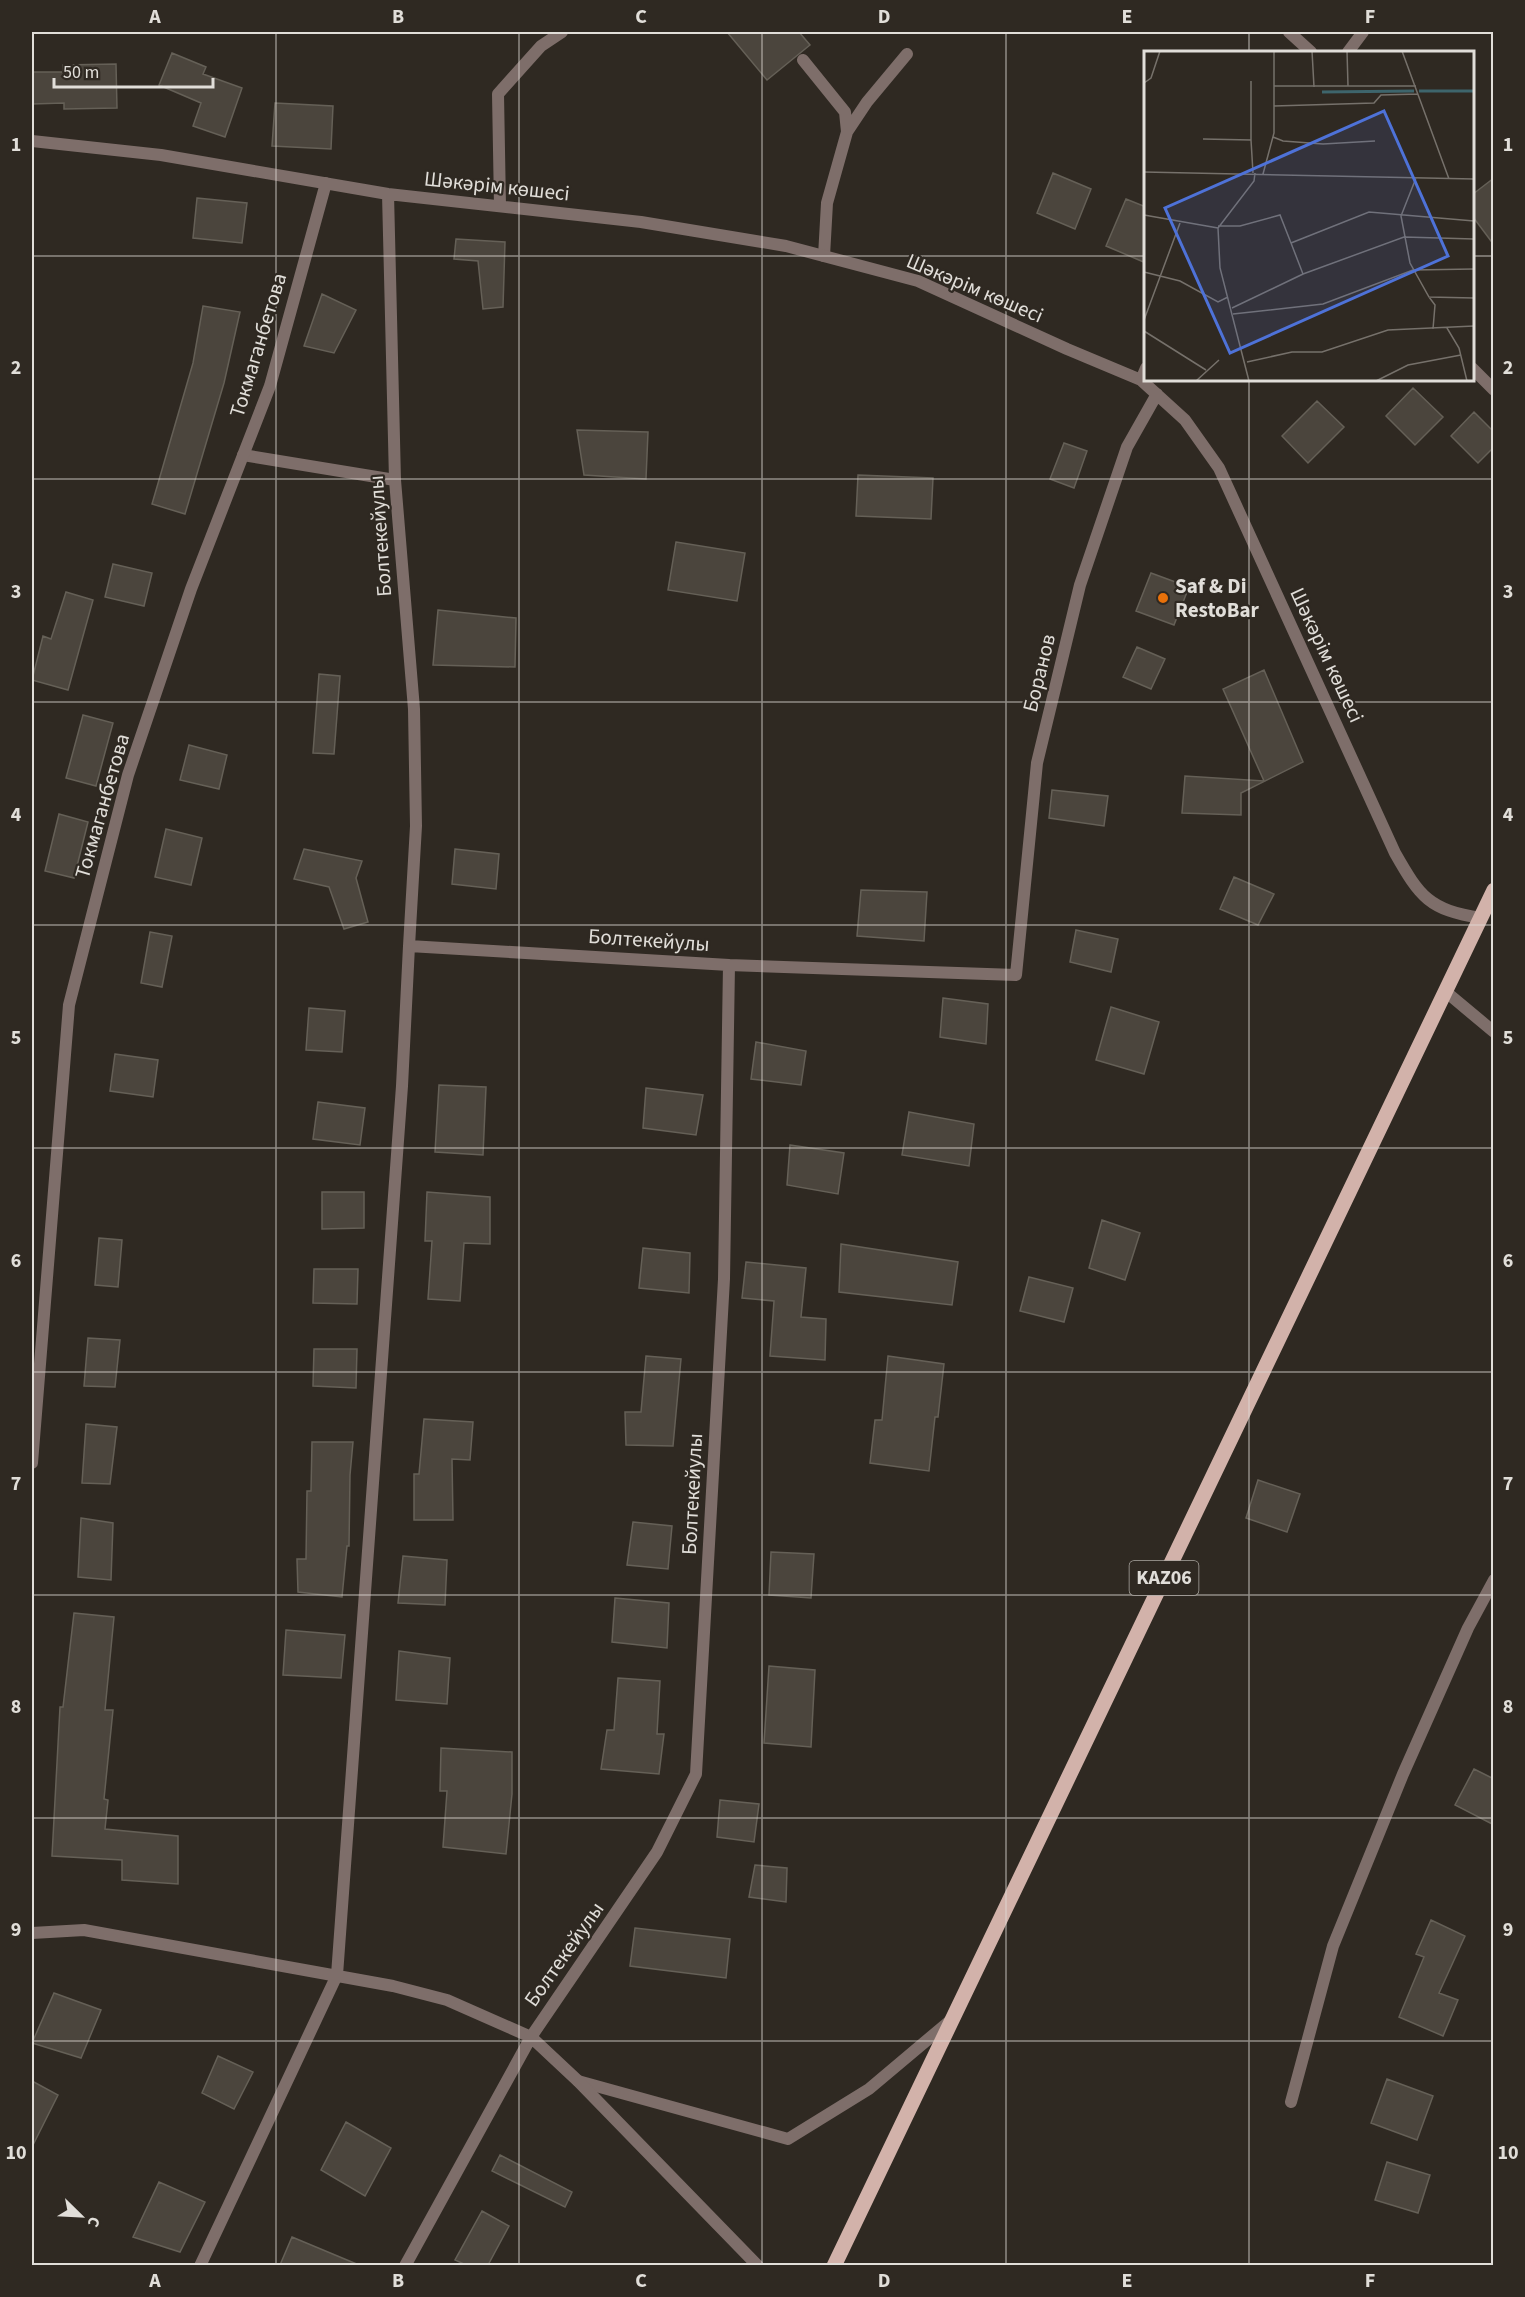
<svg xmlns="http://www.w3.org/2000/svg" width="1525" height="2297" viewBox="0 0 1525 2297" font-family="'Source Sans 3',sans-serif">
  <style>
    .building { fill: #4b453d; stroke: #656057; stroke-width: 1.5 }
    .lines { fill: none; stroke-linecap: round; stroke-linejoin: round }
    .lane { stroke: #7e6e6a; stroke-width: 12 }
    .street { stroke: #7e6e6a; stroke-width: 12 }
    .primary { stroke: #d2b2aa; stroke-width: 15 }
    .grid { fill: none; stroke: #e1ded9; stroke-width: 1.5; stroke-opacity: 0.55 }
    .food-dot { fill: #e8710a; stroke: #2f2922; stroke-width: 2 }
    .labels { text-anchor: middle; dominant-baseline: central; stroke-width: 4.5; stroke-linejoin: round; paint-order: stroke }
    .shield { fill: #2f2922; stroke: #aca8a2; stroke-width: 1.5 }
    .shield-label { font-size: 20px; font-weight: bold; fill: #e1ded9 }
    .street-label { font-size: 21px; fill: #e1ded9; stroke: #2f2922 }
    .poi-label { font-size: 21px; font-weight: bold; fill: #e1ded9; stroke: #2f2922; text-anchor: start }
    .inset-river { fill: none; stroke: #3e656c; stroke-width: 3 }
    .inset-road { fill: none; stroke: #76716b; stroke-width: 1.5 }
    .view { fill: #4e72d8; fill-opacity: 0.15; stroke: #4e72d8; stroke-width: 3 }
    .inset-edge { fill: none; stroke: #e1ded9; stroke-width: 3 }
    .neatline { fill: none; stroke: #e1ded9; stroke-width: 2 }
    .grid-label { font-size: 20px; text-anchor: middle; font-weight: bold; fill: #e1ded9 }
  </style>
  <rect width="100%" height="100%" fill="#2f2922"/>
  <path class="building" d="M727 32H799L810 45 767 80Z
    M172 53 206 67 203 74 242 88 225 137 193 126 201 103 159 85Z
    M116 64 117 108 64 109V103L32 104V72H63V65Z
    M275 103 333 106 331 149 272 146Z
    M1053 173 1091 189 1075 229 1037 213Z
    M1494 178V245L1473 217V194Z
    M197 198 247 203 242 243 193 238Z
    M1126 199 1146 207V263L1106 246Z
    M456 239 505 242 503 307 483 309 478 261 454 259Z
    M322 294 356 310 334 353 304 346Z
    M203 306 240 312 224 383 185 514 152 504 193 363Z
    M1413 388 1443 417 1415 445 1386 416Z
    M1317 401 1344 427 1308 463 1282 436Z
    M1474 412 1494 432V447L1478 463 1451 436Z
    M577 430 648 432 646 479 584 475Z
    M1064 443 1087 451 1074 488 1050 479Z
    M858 475 933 478 931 519 856 516Z
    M676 542 745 553 737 601 668 590Z
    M113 564 152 573 144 606 105 597Z
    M1151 573 1189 587 1174 625 1136 611Z
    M66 592 93 600 68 690 32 680 43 636 51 639Z
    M438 610 516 618 515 667 433 665Z
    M1137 647 1165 659 1151 689 1123 677Z
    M1264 670 1303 762 1241 793V815L1182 813 1185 776 1264 781 1223 689Z
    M319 674 340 676 334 754 313 753Z
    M83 715 113 723 96 786 66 778Z
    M189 745 227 755 219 789 180 780Z
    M1052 790 1108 796 1104 826 1049 818Z
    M59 814 88 822 74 878 45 871Z
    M166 829 202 838 191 885 155 877Z
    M304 849 362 861 356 878 368 922 344 929 329 887 294 879Z
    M455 849 499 854 496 889 452 884Z
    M1234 877 1274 894 1258 925 1220 909Z
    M861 890 927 892 924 941 857 936Z
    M1076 930 1118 939 1111 972 1070 962Z
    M150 932 172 936 162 987 141 983Z
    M943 998 988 1004 986 1044 940 1037Z
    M1111 1007 1159 1022 1144 1074 1096 1060Z
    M309 1008 345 1011 342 1052 306 1050Z
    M756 1042 806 1051 801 1085 751 1079Z
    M115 1054 158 1060 153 1097 110 1091Z
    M439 1085 486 1087 483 1155 435 1152Z
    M646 1088 703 1095 696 1135 643 1128Z
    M318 1102 365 1108 360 1145 313 1139Z
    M909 1112 974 1124 969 1166 902 1155Z
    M790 1145 844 1153 838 1194 787 1185Z
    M322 1192H364V1228L322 1229Z
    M427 1192 490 1197V1244L464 1243 460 1301 428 1299 432 1241H425Z
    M1102 1220 1140 1233 1125 1280 1089 1268Z
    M99 1238 122 1240 118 1287 95 1285Z
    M841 1244 958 1262 952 1305 839 1292Z
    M643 1248 690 1253 689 1293 639 1288Z
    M746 1262 806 1268 801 1317 826 1319 825 1360 770 1356 774 1301 742 1298Z
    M314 1269H358L357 1304 313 1303Z
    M1029 1277 1073 1288 1064 1322 1020 1311Z
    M88 1338 120 1340 115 1387 84 1386Z
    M314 1349H357L356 1388 313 1386Z
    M646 1356 681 1359 673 1446 626 1445 625 1412H641Z
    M888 1356 944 1364 938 1417H935L929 1471 870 1463 875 1420H882Z
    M424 1419 473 1422 470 1460 452 1459 453 1520H414V1474H419Z
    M86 1424 117 1427 110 1484 82 1483Z
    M312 1442H353L350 1475 349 1546H347L342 1597 298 1592 297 1559H306L307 1491H311Z
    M1258 1480 1300 1494 1287 1532 1246 1518Z
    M81 1518 113 1523 111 1580 78 1577Z
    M633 1522 672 1526 668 1569 627 1565Z
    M771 1552 814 1554 811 1598 769 1595Z
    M403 1556 447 1560 445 1605 398 1603Z
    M615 1598 669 1603 667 1648 612 1642Z
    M74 1613 114 1617 105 1710H113L104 1799 108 1800 105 1829 178 1836V1884L122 1880V1860L52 1856 60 1707H63Z
    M286 1630 345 1635 341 1678 283 1675Z
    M399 1651 450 1658 447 1704 396 1700Z
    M769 1666 815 1670 811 1747 764 1743Z
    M618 1678 660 1681 657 1734H664L659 1774 601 1769 607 1730H614Z
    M441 1748 512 1752V1794L506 1854 443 1847 447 1791H440Z
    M1474 1769 1494 1779V1825L1455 1805Z
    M720 1800 759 1804 754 1842 717 1837Z
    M755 1865 787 1868 786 1902 749 1897Z
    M1431 1920 1465 1936 1439 1993 1458 2000 1443 2036 1399 2017 1424 1957 1416 1954Z
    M635 1928 730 1939 726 1978 630 1966Z
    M54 1993 101 2010 81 2058 32 2043Z
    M218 2056 253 2072 234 2109 202 2093Z
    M1387 2079 1433 2096 1417 2140 1371 2123Z
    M32 2081 58 2095 32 2147Z
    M346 2122 391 2148 365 2196 321 2170Z
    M500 2155 572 2192 565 2207 492 2171Z
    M1387 2162 1430 2175 1418 2213 1375 2200Z
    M159 2182 205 2202 180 2252 133 2237Z
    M482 2211 509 2226 488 2265H466L455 2260Z
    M292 2237 359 2265H280Z"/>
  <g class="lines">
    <path class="lane" d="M803 60 845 112 847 132 827 203 824 256
      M847 132 867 102 907 54
      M1472 368 1494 390
      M243 455 395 480
      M578 2081 788 2139 869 2089 951 2020"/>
    <path class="street" d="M1289 32 1311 52
      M1348 52 1363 32
      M32 141 161 155 388 194 641 222 786 246 918 281 1067 349 1141 380 1185 420 1219 468 1395 853C1420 897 1429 910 1481 918
      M388 194 395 480 414 709 416 826 409 946 729 965 724 1279 696 1774 657 1852 531 2037 405 2266
      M500 206 498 94 541 46 562 32
      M1141 380 1146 368
      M729 965 1016 975 1037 763 1080 585 1127 447 1157 394
      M1445 991 1494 1032
      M32 1463 69 1005 128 775 191 589 270 386 326 183
      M32 1933 84 1930 393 1986 447 2000 531 2037 578 2081 758 2266
      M1291 2102 1333 1946 1403 1774 1468 1628 1494 1580
      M200 2266 337 1975 402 1086 409 946"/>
    <path class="primary" d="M834 2266 1494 890"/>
  </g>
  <path class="grid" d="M276 32V2266M519 32V2266M762 32V2266M1006 32V2266M1249 32V52M32 256H1146M1472 256H1494M1249 380V2266M32 479H1494M32 702H1494M32 925H1494M32 1148H1494M32 1372H1494M32 1595H1494M32 1818H1494M32 2041H1494"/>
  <circle class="food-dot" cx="1163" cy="598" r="6"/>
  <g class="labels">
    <rect class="shield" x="1129.5" y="1561" width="69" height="34" rx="4.5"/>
    <g class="shield-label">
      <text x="1164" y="1578">KАZ06</text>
    </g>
    <g class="street-label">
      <text transform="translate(497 186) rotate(6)">Шәкәрім көшесі</text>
      <text transform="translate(975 288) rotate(23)">Шәкәрім көшесі</text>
      <text transform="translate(258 345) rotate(-73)">Токмаганбетова</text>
      <text transform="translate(380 536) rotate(-94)">Болтекейулы</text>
      <text transform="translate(1327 655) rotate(65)">Шәкәрім көшесі</text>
      <text transform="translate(1039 673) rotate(-76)">Боранов</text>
      <text transform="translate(102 806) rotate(-74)">Токмаганбетова</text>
      <text transform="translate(649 940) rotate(4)">Болтекейулы</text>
      <text transform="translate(692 1494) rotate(-87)">Болтекейулы</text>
      <text transform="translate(564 1954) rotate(-55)">Болтекейулы</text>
    </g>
    <g class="poi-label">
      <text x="1175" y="586">Saf &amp; Di<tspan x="1175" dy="24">RestoBar</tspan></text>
    </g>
  </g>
  <g transform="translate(1144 51)">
    <rect width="330" height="330" fill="#2f2922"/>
    <path class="inset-river" d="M275 40H330M178 41 270 40"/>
    <path class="inset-road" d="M168 0 170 36M203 0 204 35M258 0 305 128M107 30V89M0 32 7 27 16 0M130 35H272M130 55 230 52 237 44 274 43M129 86 139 90 179 93 231 90M59 88 107 89 109 122M0 121 330 128M119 123 130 82V0M272 127 257 165 266 212 285 246 330 247M0 164 74 177M74 175H96L136 164 147 192M0 221 36 230 74 251 84 246M159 223 260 186 330 188M285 246 291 254 289 278M88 257 159 223 147 192 225 161 330 170M89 263 179 253 269 219 330 218M0 269 36 172M303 277 315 297 323 330M0 280 62 319M103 311 148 301H178L244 279 330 275M52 330 75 309M105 330 76 217 74 177 110 130 111 122M232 330 264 314 317 304"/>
    <path class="view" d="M240 60 304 205 86 302 21 157Z"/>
    <rect width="330" height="330" class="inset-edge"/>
  </g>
  <rect width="1525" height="2297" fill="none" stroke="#2f2922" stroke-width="66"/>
  <g transform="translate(81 2216) rotate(114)" stroke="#2f2922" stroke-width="4.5" paint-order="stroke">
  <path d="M0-4.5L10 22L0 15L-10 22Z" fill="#e1ded9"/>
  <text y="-9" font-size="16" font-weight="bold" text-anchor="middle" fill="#e1ded9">С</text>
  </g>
  <path d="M54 78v9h159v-9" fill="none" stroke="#e1ded9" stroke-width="3"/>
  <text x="63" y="78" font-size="18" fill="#e1ded9" stroke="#2f2922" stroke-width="4.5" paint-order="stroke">50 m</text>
  <rect x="33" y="33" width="1459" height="2231" class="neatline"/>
  <g class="grid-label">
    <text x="155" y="23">A</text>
    <text x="398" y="23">B</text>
    <text x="641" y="23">C</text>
    <text x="884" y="23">D</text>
    <text x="1127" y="23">E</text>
    <text x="1370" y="23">F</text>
    <text x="16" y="151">1</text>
    <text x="1508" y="151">1</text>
    <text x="16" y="374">2</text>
    <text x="1508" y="374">2</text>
    <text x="16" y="598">3</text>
    <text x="1508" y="598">3</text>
    <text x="16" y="821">4</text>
    <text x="1508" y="821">4</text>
    <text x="16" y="1044">5</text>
    <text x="1508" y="1044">5</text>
    <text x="16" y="1267">6</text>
    <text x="1508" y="1267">6</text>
    <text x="16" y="1490">7</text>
    <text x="1508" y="1490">7</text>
    <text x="16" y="1713">8</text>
    <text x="1508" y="1713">8</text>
    <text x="16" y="1936">9</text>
    <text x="1508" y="1936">9</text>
    <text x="16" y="2159">10</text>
    <text x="1508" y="2159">10</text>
    <text x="155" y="2287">A</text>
    <text x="398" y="2287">B</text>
    <text x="641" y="2287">C</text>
    <text x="884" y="2287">D</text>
    <text x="1127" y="2287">E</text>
    <text x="1370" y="2287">F</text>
  </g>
</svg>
